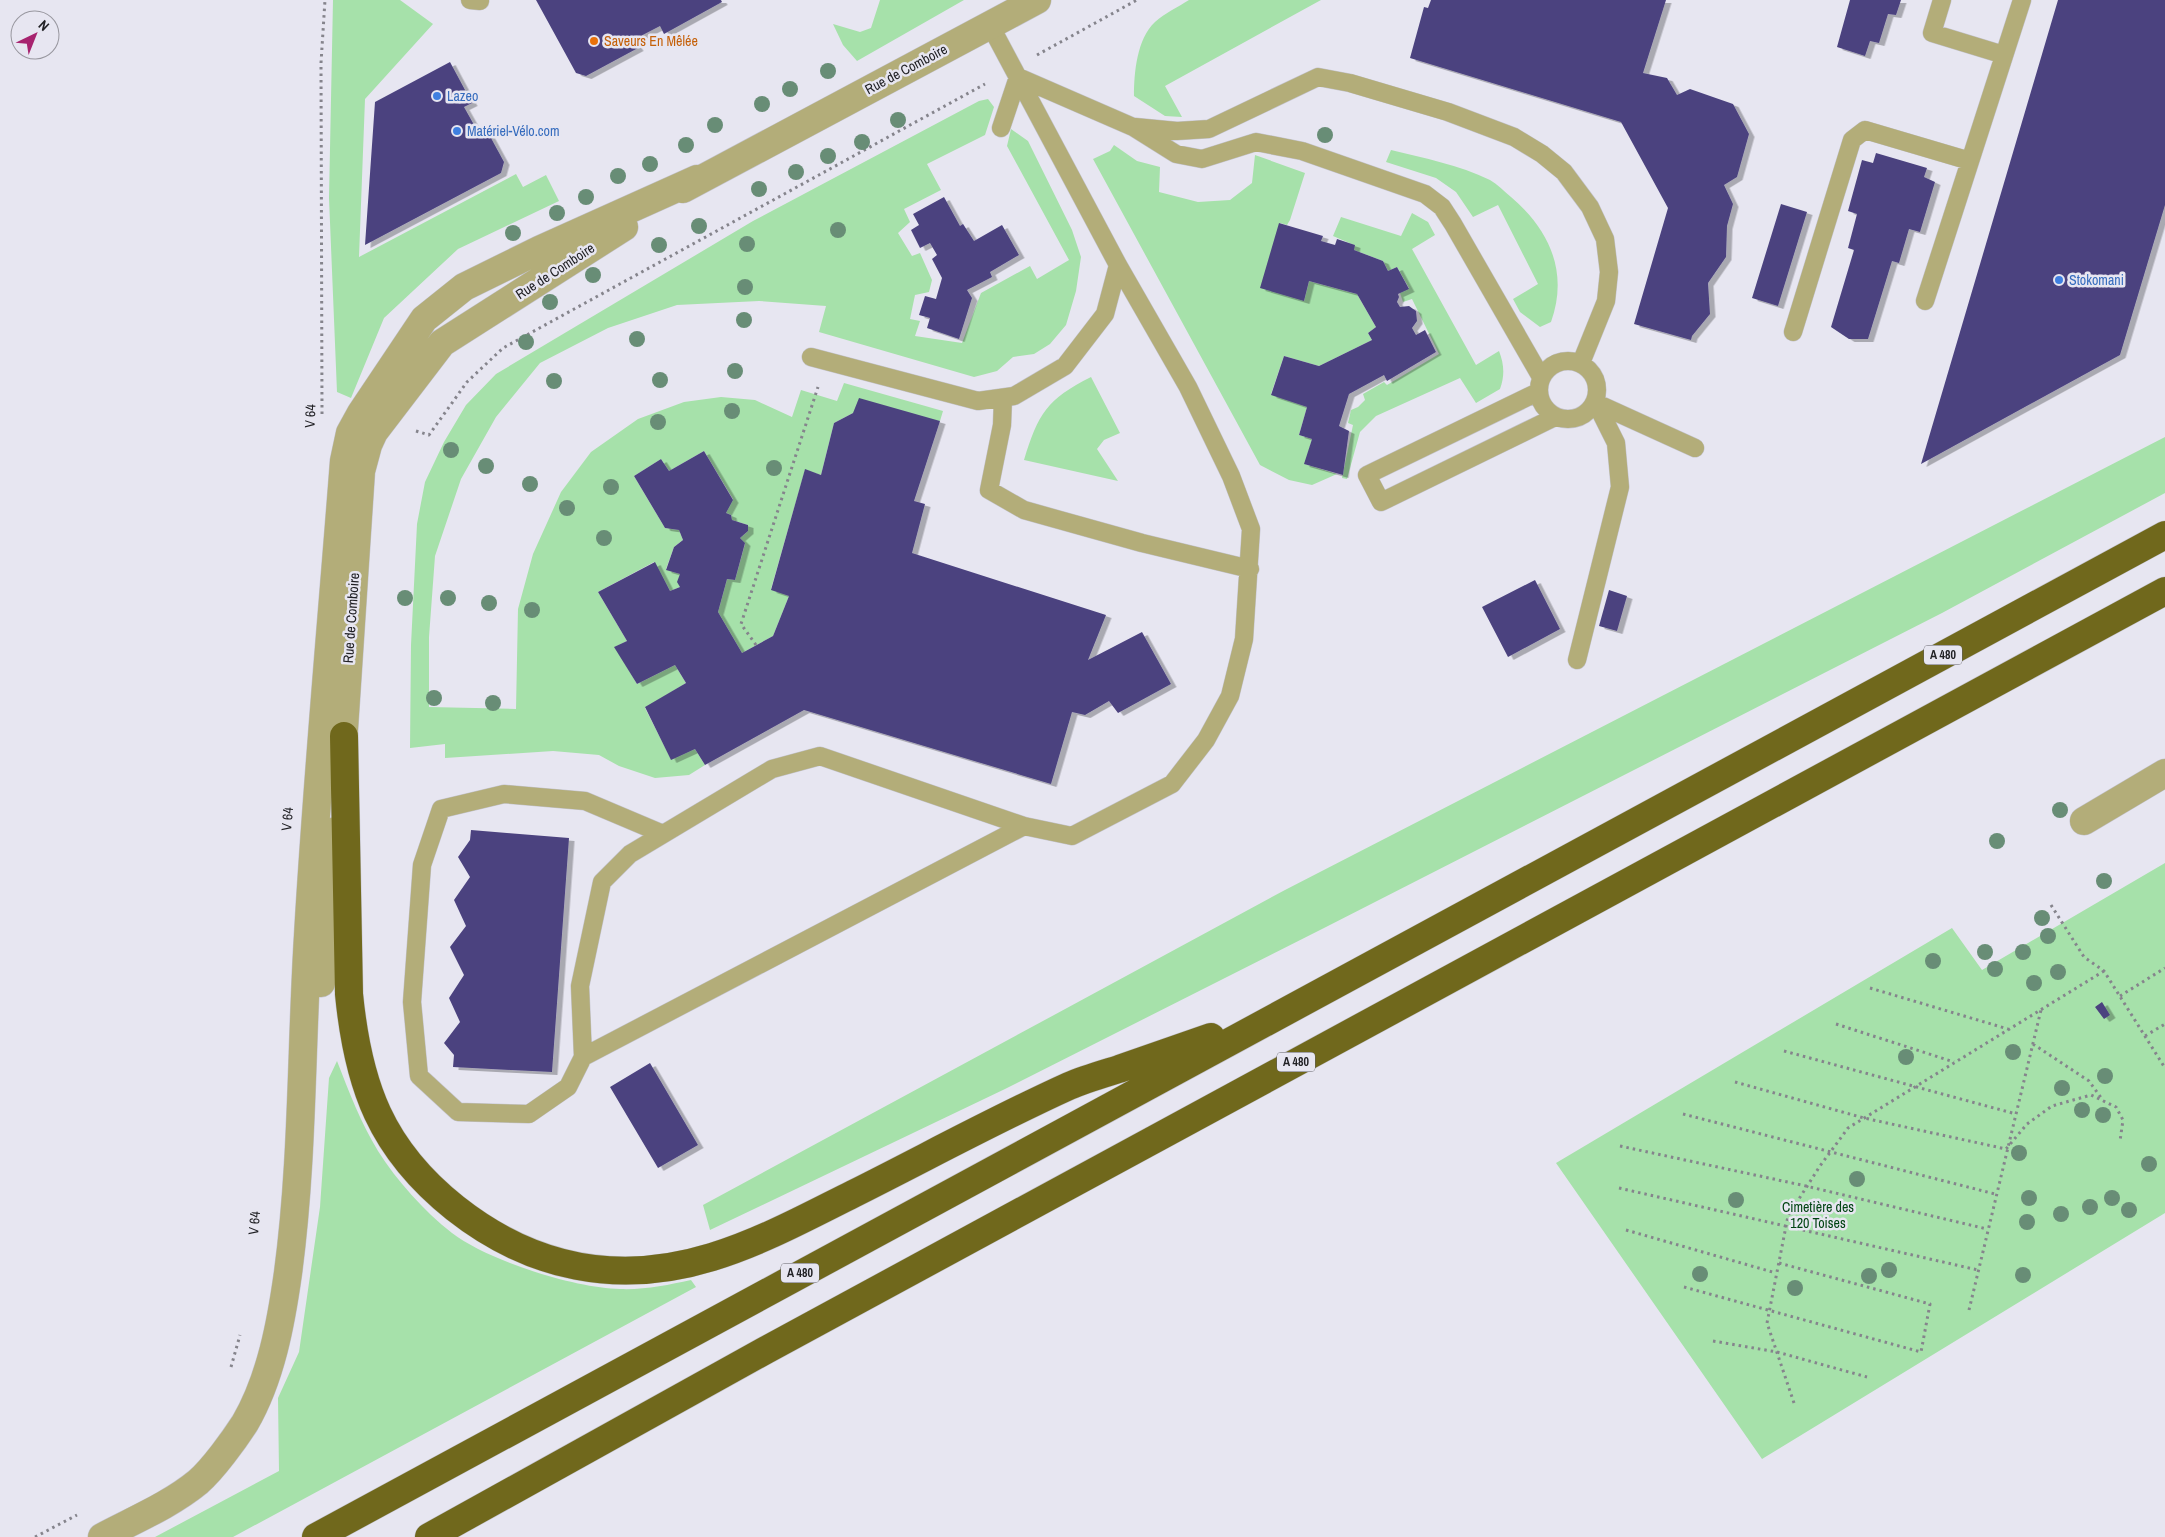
<svg xmlns="http://www.w3.org/2000/svg" width="2165" height="1537" viewBox="0 0 2165 1537" font-family="'Archivo Narrow',sans-serif">
  <style>
    .green { fill: #a6e1aa }
    .building { fill: #4c437f; filter: url(#shadow) }
    .lines { fill: none; stroke-linecap: round; stroke-linejoin: round }
    .lane-casing { stroke: #c3c3cc; stroke-width: 19 }
    .street-casing { stroke: #c3c3cc; stroke-width: 29 }
    .highway-casing { stroke: #c3c3cc; stroke-width: 29 }
    .path { stroke: #85848c; stroke-width: 3; stroke-dasharray: 2.5 4; stroke-linecap: butt }
    .lane { stroke: #b3ad79; stroke-width: 18 }
    .street { stroke: #b3ad79; stroke-width: 28 }
    .highway { stroke: #70681c; stroke-width: 28 }
    .tree { fill: #688d76 }
    .food-dot { fill: #e8710a; stroke: #e7e6f1; stroke-width: 2 }
    .shop-dot { fill: #3f7fe0; stroke: #e7e6f1; stroke-width: 2 }
    .labels { text-anchor: middle; dominant-baseline: central; stroke-width: 5; stroke-linejoin: round; paint-order: stroke }
    .shield { fill: #e7e6f1; stroke: #5c5c62; stroke-width: 1 }
    .shield-label { font-size: 12px; font-weight: bold; fill: #212125 }
    .food-label { font-size: 14px; fill: #c56008; stroke: #e7e6f1; text-anchor: start }
    .street-label { font-size: 14px; fill: #212125; stroke: #e7e6f1 }
    .shop-label { font-size: 14px; fill: #366cbe; stroke: #e7e6f1; text-anchor: start }
    .park-label { font-size: 14px; fill: #004412; stroke: #e7e6f1 }
  </style>
  <defs>
    <filter id="shadow"><feDropShadow dx="5.5" dy="3" stdDeviation="0" flood-color="#0004"/></filter>
  </defs>
  <rect width="100%" height="100%" fill="#e7e6f1"/>
  <path class="green" d="M333 0H400L433 24 365 99 359 257 516 174 523 187 546 175 559 201 458 249 384 318 351 398 337 392 329 198Z
    M880 0H964L857 61 843 45 833 24 860 32 871 28Z
    M1189 0H1321L1165 86 1182 117 1165 116 1134 96C1134 72 1137 39 1155 22 1165 13 1178 7 1189 0Z
    M988 99 994 107 985 135 927 164 941 190 904 209 910 222 898 233 912 256 920 253 932 280 929 292 915 295 910 319 920 321 915 336 962 343 981 293 1030 266 1037 279 1069 260 1007 146 1011 129 1028 141 1072 230 1081 257 1076 291 1066 325 1050 344 1034 354 1013 357 997 371 974 377 819 332 826 306 759 301 677 305 608 328 540 363 496 417 461 479 435 556 429 637V707L516 709 518 609 533 554 561 492 591 452 638 419 684 402 721 397 755 400 792 417 801 390 837 401 844 383 943 411 940 421 853 413 834 423 821 475 805 470 771 589 789 596 773 636 742 653 718 612 727 579 735 580 745 544 740 538 748 531V525L732 520 731 515 726 513 733 499 704 451 669 471 661 459 634 476 665 528 679 530 683 540 674 547 666 569 680 574V587L670 591 654 562 598 592 627 641 615 647 637 684 675 665 686 683 645 708 671 759 695 749 705 765 689 775 655 778 619 766 599 755 553 751 445 758V744L410 748 411 645 417 524 425 482 444 442 466 405 496 374 753 221 979 101Z
    M1114 145 1137 161 1160 167 1159 192 1198 202 1230 200 1252 183 1255 155 1305 173 1290 220 1287 225 1280 223 1304 301 1309 281 1357 294 1376 327 1368 333 1372 340 1319 366 1284 356 1271 394 1307 407 1299 435 1312 439 1305 464 1337 474 1312 485 1289 480 1260 465 1093 159 1110 151Z
    M1391 150C1424 158 1459 165 1490 180 1497 184 1504 191 1511 197 1549 229 1569 272 1551 322L1540 327 1520 312 1513 299 1538 284 1498 205 1473 217 1456 192 1436 178 1386 162Z
    M1412 213 1428 222 1435 235 1412 249 1476 365 1499 351C1504 364 1505 375 1500 389L1476 403 1460 378 1376 416 1360 432 1347 479 1342 478 1353 425 1348 423 1351 410 1358 407 1365 400 1363 394 1384 382 1387 385 1439 354 1412 299 1403 302 1400 293 1409 288 1397 267 1388 271 1383 261 1354 250V245L1333 236 1341 217 1401 236Z
    M1091 377 1120 433 1104 440 1097 449 1118 481 1024 460C1038 414 1047 399 1091 377Z
    M2165 437V493L1942 613 1326 927 1005 1089 710 1230 703 1205 1285 890Z
    M2165 863V1213L1762 1459 1556 1163 1952 928 1982 970Z
    M337 1061C349 1092 361 1123 378 1151 397 1181 424 1211 452 1233 489 1261 574 1288 620 1289 644 1290 668 1285 691 1280L696 1287 233 1537H155L279 1471 278 1398 299 1352 320 1207 329 1078Z"/>
  <path class="building" d="M536 0H721L722 2 664 34 660 26 633 40 638 48 586 76 576 73Z
    M1431 0H1666L1643 73 1667 78 1677 95 1690 89 1733 104 1749 134 1737 177 1724 185 1733 204 1727 226 1726 257 1708 283 1710 314 1692 336 1691 340 1634 324 1668 208 1621 122 1410 58 1424 7 1428 8Z
    M1850 0H1901L1896 15 1888 14 1879 43 1870 41 1865 56 1837 47Z
    M2058 0H2165V205L2120 355 1921 464Z
    M450 62 472 103 464 107 478 132 485 127 504 162 501 173 365 245 375 102Z
    M1876 153 1927 168 1924 177 1935 182 1920 232 1909 229 1899 263 1892 261 1868 339H1849L1831 327 1854 250 1848 248 1857 214 1848 211 1862 160 1873 163Z
    M944 197 960 226 963 224 974 241 1002 225 1019 255 990 272 992 277 967 290 972 298 959 339 927 328 930 318 919 315 925 296 936 299 942 278 932 259 937 255 930 243 920 248 911 230 919 225 913 214Z
    M1781 204 1807 212 1778 306 1752 298Z
    M1279 223 1323 236 1321 241 1335 245 1337 239 1355 245 1354 250 1383 261 1388 271 1397 267 1409 289 1398 294 1399 297 1397 302 1400 307 1409 306 1416 311 1417 321 1412 328 1416 335 1425 330 1436 352 1387 381 1384 375 1349 394 1339 426 1349 431 1343 475 1304 464 1312 439 1299 435 1307 407 1271 395 1284 356 1319 366 1372 340 1368 333 1376 327 1357 294 1309 281 1304 301 1260 288Z
    M859 398 940 421 914 501 925 504 912 553 1106 615 1088 660 1142 632 1171 684 1118 713 1109 701 1085 715 1072 712 1051 784 804 710 705 765 695 749 671 760 645 707 686 683 675 665 637 684 614 647 627 641 598 592 655 562 670 591 680 587 677 582 680 574 666 570 674 547 683 540 679 530 665 528 634 476 661 459 669 471 704 451 733 500 726 513 731 515 732 520 748 525V531L740 538 745 543 735 580 727 579 718 612 742 653 773 636 789 596 771 590 805 469 821 475 834 423 853 413Z
    M1535 580 1560 629 1508 657 1482 607Z
    M1609 590 1627 596 1617 631 1599 626Z
    M471 830 569 838 552 1072 453 1067 454 1055 444 1043 460 1022 449 998 464 975 450 947 466 926 454 900 470 877 458 857 470 840Z
    M2102 1002 2110 1015 2104 1019 2095 1007Z
    M650 1063 698 1145 658 1168 610 1087Z"/>
  <g class="lines">
    <defs>
      <path id="lane" d="M470 0 480 1
        M1942 0 1932 33 2004 55
        M1135 127 1177 131 1209 129 1318 77 1350 83 1448 112 1514 137 1542 154 1564 172 1590 207 1605 239 1609 272 1606 301 1581 363
        M1001 128 1018 77 1133 127 1176 154 1202 159 1256 142 1302 151 1425 194 1442 207 1453 224 1541 377
        M1925 301 2022 0
        M1793 332 1852 140 1865 130 1970 161
        M811 357 978 401 1014 396 1065 366 1105 314 1118 265
        M1539 390a29 29 0 1 1 58 0a29 29 0 1 1-58 0Z
        M1538 392 1367 475 1381 502 1555 417
        M1003 398 1002 425 989 490 1024 510 1142 543 1250 569
        M1596 403 1695 448
        M1577 660 1620 487 1616 443 1596 403
        M663 834 585 801 504 794 441 809 422 865 412 1002 419 1076 458 1112 529 1114 568 1087 583 1057 580 986 602 882 630 854 772 769 820 756 1024 826 1072 836 1172 784 1206 740 1230 696 1244 639 1251 529 1231 476 1188 387 1118 265 990 25
        M583 1057 1024 826"/>
      <path id="street" d="M683 189 1037 0
        M342 759 361 471 368 445 374 432 442 343 624 227
        M2084 821 2165 773
        M321 983 327 942 336 831
        M102 1537C134 1520 170 1505 198 1482 213 1469 234 1440 245 1423 271 1378 281 1323 288 1273 303 1161 301 1048 308 936 317 778 332 619 344 461L350 433 361 413 424 319 464 287 539 250 697 179"/>
      <path id="highway" d="M344 736 349 994C358 1086 381 1149 455 1208 531 1268 618 1286 712 1257 761 1242 807 1217 853 1194 925 1158 996 1119 1069 1086 1085 1079 1103 1074 1119 1069 1150 1058 1180 1048 1211 1037
        M316 1537 2165 535
        M429 1537 766 1350 2165 591"/>
    </defs>
    <use href="#lane" class="lane-casing"/>
    <use href="#street" class="street-casing"/>
    <use href="#highway" class="highway-casing"/>
    <path class="path" d="M1037 55 1137 0
      M322 414 321 63 325 0
      M416 431 429 435 467 382 503 348 985 84
      M756 645 741 624 818 387
      M2051 905 2084 957 2104 971 2165 1068
      M1870 988 2008 1029
      M2120 996 2165 968
      M1836 1024 1954 1062
      M2145 1036 2165 1024
      M2033 1044 2089 1081 2102 1099
      M1784 1051 2016 1114
      M1735 1082 1864 1118 2006 1149 2027 1124 2052 1106 2091 1095 2116 1107 2123 1120 2120 1141
      M1683 1114 1995 1194
      M1620 1146 1806 1186 1987 1229
      M1619 1188 1978 1270
      M1626 1230 1776 1273
      M1684 1287 1921 1352 1930 1304 1779 1263
      M1969 1310 2041 1010
      M1713 1341 1777 1352 1867 1377
      M231 1367 240 1335
      M1794 1403 1767 1323 1788 1216 1820 1166 1848 1128 2104 971
      M35 1537 77 1515"/>
    <use href="#lane" class="lane"/>
    <use href="#street" class="street"/>
    <use href="#highway" class="highway"/>
  </g>
  <g class="tree">
    <circle cx="828" cy="71" r="8"/>
    <circle cx="790" cy="89" r="8"/>
    <circle cx="762" cy="104" r="8"/>
    <circle cx="898" cy="120" r="8"/>
    <circle cx="715" cy="125" r="8"/>
    <circle cx="1325" cy="135" r="8"/>
    <circle cx="862" cy="142" r="8"/>
    <circle cx="686" cy="145" r="8"/>
    <circle cx="828" cy="156" r="8"/>
    <circle cx="650" cy="164" r="8"/>
    <circle cx="796" cy="172" r="8"/>
    <circle cx="618" cy="176" r="8"/>
    <circle cx="759" cy="189" r="8"/>
    <circle cx="586" cy="197" r="8"/>
    <circle cx="557" cy="213" r="8"/>
    <circle cx="699" cy="226" r="8"/>
    <circle cx="838" cy="230" r="8"/>
    <circle cx="513" cy="233" r="8"/>
    <circle cx="747" cy="244" r="8"/>
    <circle cx="659" cy="245" r="8"/>
    <circle cx="593" cy="275" r="8"/>
    <circle cx="745" cy="287" r="8"/>
    <circle cx="550" cy="302" r="8"/>
    <circle cx="744" cy="320" r="8"/>
    <circle cx="637" cy="339" r="8"/>
    <circle cx="526" cy="342" r="8"/>
    <circle cx="735" cy="371" r="8"/>
    <circle cx="660" cy="380" r="8"/>
    <circle cx="554" cy="381" r="8"/>
    <circle cx="732" cy="411" r="8"/>
    <circle cx="658" cy="422" r="8"/>
    <circle cx="451" cy="450" r="8"/>
    <circle cx="486" cy="466" r="8"/>
    <circle cx="774" cy="468" r="8"/>
    <circle cx="530" cy="484" r="8"/>
    <circle cx="611" cy="487" r="8"/>
    <circle cx="567" cy="508" r="8"/>
    <circle cx="604" cy="538" r="8"/>
    <circle cx="405" cy="598" r="8"/>
    <circle cx="448" cy="598" r="8"/>
    <circle cx="489" cy="603" r="8"/>
    <circle cx="532" cy="610" r="8"/>
    <circle cx="434" cy="698" r="8"/>
    <circle cx="493" cy="703" r="8"/>
    <circle cx="2060" cy="810" r="8"/>
    <circle cx="1997" cy="841" r="8"/>
    <circle cx="2104" cy="881" r="8"/>
    <circle cx="2042" cy="918" r="8"/>
    <circle cx="2048" cy="936" r="8"/>
    <circle cx="1985" cy="952" r="8"/>
    <circle cx="2023" cy="952" r="8"/>
    <circle cx="1933" cy="961" r="8"/>
    <circle cx="1995" cy="969" r="8"/>
    <circle cx="2058" cy="972" r="8"/>
    <circle cx="2034" cy="983" r="8"/>
    <circle cx="2013" cy="1052" r="8"/>
    <circle cx="1906" cy="1057" r="8"/>
    <circle cx="2105" cy="1076" r="8"/>
    <circle cx="2062" cy="1088" r="8"/>
    <circle cx="2082" cy="1110" r="8"/>
    <circle cx="2103" cy="1115" r="8"/>
    <circle cx="2019" cy="1153" r="8"/>
    <circle cx="2149" cy="1164" r="8"/>
    <circle cx="1857" cy="1179" r="8"/>
    <circle cx="2029" cy="1198" r="8"/>
    <circle cx="2112" cy="1198" r="8"/>
    <circle cx="1736" cy="1200" r="8"/>
    <circle cx="2090" cy="1207" r="8"/>
    <circle cx="2129" cy="1210" r="8"/>
    <circle cx="2061" cy="1214" r="8"/>
    <circle cx="2027" cy="1222" r="8"/>
    <circle cx="1889" cy="1270" r="8"/>
    <circle cx="1700" cy="1274" r="8"/>
    <circle cx="2023" cy="1275" r="8"/>
    <circle cx="1869" cy="1276" r="8"/>
    <circle cx="1795" cy="1288" r="8"/>
  </g>
  <circle class="food-dot" cx="594" cy="41" r="5"/>
  <g class="shop-dot">
    <circle cx="437" cy="96" r="5"/>
    <circle cx="457" cy="131" r="5"/>
    <circle cx="2059" cy="280" r="5"/>
  </g>
  <g class="labels">
    <g class="shield">
      <rect x="1924" y="645.5" width="38" height="19" rx="4"/>
      <rect x="1277" y="1052.5" width="38" height="19" rx="4"/>
      <rect x="781" y="1263.5" width="38" height="19" rx="4"/>
    </g>
    <g class="shield-label">
      <text x="1943" y="655">A 480</text>
      <text x="1296" y="1062">A 480</text>
      <text x="800" y="1273">A 480</text>
    </g>
    <g class="food-label">
      <text x="604" y="41">Saveurs En Mêlée</text>
    </g>
    <g class="street-label">
      <text transform="translate(906 69) rotate(-28)">Rue de Comboire</text>
      <text transform="translate(555 271) rotate(-33)">Rue de Comboire</text>
      <text transform="translate(310 416) rotate(-88)">V 64</text>
      <text transform="translate(351 618) rotate(-86)">Rue de Comboire</text>
      <text transform="translate(287 819) rotate(-85)">V 64</text>
      <text transform="translate(254 1223) rotate(-85)">V 64</text>
    </g>
    <g class="shop-label">
      <text x="447" y="96">Lazeo</text>
      <text x="467" y="131">Matériel-Vélo.com</text>
      <text x="2069" y="280">Stokomani</text>
    </g>
    <g class="park-label">
      <text x="1818" y="1207">Cimetière des<tspan x="1818" dy="16">120 Toises</tspan></text>
    </g>
  </g>
  <g transform="translate(35 35) rotate(43)"><circle r="24" fill="#e7e6f1" stroke="#98979f"/>
  <path d="M0-4L9 19L0 12L-9 19Z" fill="#a7236f"/>
  <text y="-8" font-size="14" font-weight="bold" text-anchor="middle" fill="#212125">N</text>
  </g>
</svg>
